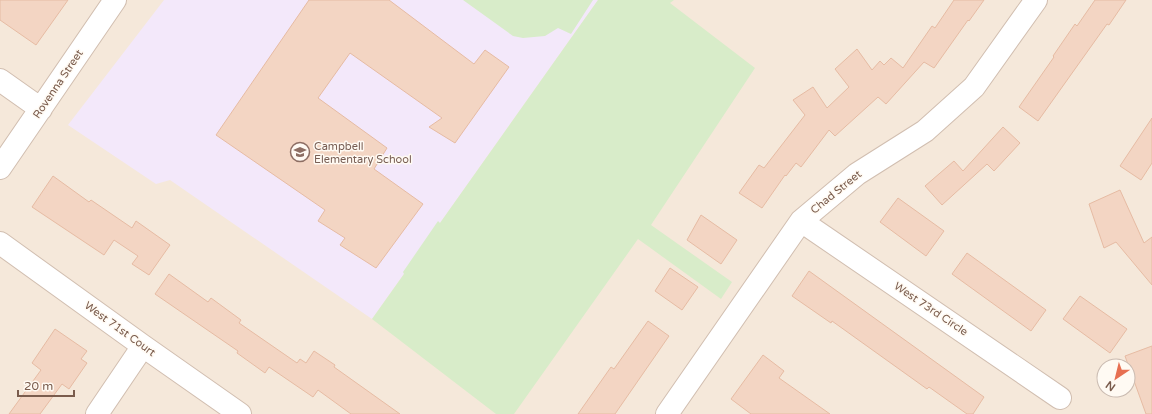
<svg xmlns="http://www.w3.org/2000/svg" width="1152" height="414" viewBox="0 0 1152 414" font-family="'Varela Round',sans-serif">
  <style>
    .residential { fill: #f5e8da; fill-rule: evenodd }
    .education { fill: #f3e8fa }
    .green { fill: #d8ecc9 }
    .building { fill: #f3d5c3; stroke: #e6bba3 }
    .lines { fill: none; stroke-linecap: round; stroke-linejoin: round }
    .street-casing { stroke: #d1beb0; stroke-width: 24 }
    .street { stroke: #fff; stroke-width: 22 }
    .labels { text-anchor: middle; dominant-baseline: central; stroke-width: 3; stroke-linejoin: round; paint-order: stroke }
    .street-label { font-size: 11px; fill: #7a5c4d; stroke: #fffaf3 }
    .education-label { font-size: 11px; fill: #785e54; stroke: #fffaf3; text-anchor: start }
  </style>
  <rect width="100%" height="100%" fill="#fdf6ec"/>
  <path class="residential" d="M0 0H1152V414H0ZM1104 366H1128V390H1104Z"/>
  <path class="education" d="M164 0H598L372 319 170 180 156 184 68 125Z"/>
  <path class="green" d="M463 0H593L571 34 558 28 545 36 523 38 513 36Z
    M598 0H674L670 3 755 68 651 225 732 282 721 299 638 239 514 414H496L372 319 404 274 403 272 438 221 440 223Z"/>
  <path class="building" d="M0 0H68L36 45 0 20Z
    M309 0H389L474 64 485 50 509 67 455 143 429 127 442 118 350 53 318 98 387 148 374 169 423 204 376 268 340 245 345 238 318 221 325 210 216 135Z
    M954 0H984L969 21 968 20 934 68 924 62 886 104 878 97 835 136 829 130 801 167 796 163 786 176 785 175 762 208 739 193 759 165 764 168 805 115 793 100 813 87 827 108 849 87 835 69 857 49 872 70 880 61 884 65 891 58 903 68 932 26 935 28Z
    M1095 0H1126L1109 25 1107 24 1038 121 1019 107 1054 57 1053 56 1075 24 1077 26Z
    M1152 118V163L1141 180 1120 166Z
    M1003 127 1020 143 994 171 987 164 942 205 925 186 954 161 963 171Z
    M53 176 89 202 91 200 132 228 136 221 170 245 149 275 132 264 138 256 114 240 104 255 32 207Z
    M1120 190 1144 243 1152 237V285L1116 242 1104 248 1089 204Z
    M898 198 944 231 926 256 880 222Z
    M701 215 737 240 721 264 687 240Z
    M967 253 1046 310 1031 331 952 274Z
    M670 268 698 287 682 310 655 291Z
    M809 271 984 397 973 414H967L929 387 927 389 832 321 831 323 792 296Z
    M169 274 208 302 211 298 241 320 239 323 297 363 300 359 306 363 314 351 335 365 334 367 400 414H351L318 390 313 397 269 367 265 373 237 353 238 351 155 294Z
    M1080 296 1127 329 1110 353 1063 319Z
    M648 321 669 336 615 414H578L611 367 614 369Z
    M55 329 87 351 81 359 87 363 69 389 62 384 40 414H9L41 370 32 363Z
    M1152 346V414H1146L1125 356Z
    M763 355 784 371 779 378 830 414H751L731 399Z"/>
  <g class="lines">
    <defs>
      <path id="street" d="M0 80 41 109
        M0 168 115 0
        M801 221 1060 398
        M0 243 143 346 240 414
        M97 414 143 346
        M667 414 801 221 857 174 925 131 974 87 1036 0"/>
    </defs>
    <use href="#street" class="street-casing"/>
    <use href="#street" class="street"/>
  </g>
  <defs>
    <symbol id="school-ring" viewBox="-11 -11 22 22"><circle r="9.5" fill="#fffaf3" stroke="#8d6e63" stroke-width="1.5"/><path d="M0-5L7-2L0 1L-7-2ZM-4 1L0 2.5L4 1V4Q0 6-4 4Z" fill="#8d6e63"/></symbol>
  </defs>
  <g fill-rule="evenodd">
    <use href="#school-ring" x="289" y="141" width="22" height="22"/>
  </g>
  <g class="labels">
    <g class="street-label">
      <text transform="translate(58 84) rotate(-56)">Rovenna Street</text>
      <text transform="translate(836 192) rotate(-39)">Chad Street</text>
      <text transform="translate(931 309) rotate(34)">West 73rd Circle</text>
      <text transform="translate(120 329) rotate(36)">West 71st Court</text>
    </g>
    <g class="education-label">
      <text x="314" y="146">Campbell<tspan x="314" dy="13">Elementary School</tspan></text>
    </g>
  </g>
  <g transform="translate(1116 378) rotate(215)"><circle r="19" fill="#fffaf3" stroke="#cabbb1"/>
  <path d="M0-3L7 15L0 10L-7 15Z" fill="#e76f51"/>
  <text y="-6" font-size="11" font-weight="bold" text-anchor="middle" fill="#7a5c4d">N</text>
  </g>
  <path d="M18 390v6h56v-6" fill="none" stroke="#7a5c4d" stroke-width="2"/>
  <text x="24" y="390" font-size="12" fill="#7a5c4d" stroke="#fffaf3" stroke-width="3" paint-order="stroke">20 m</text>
</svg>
